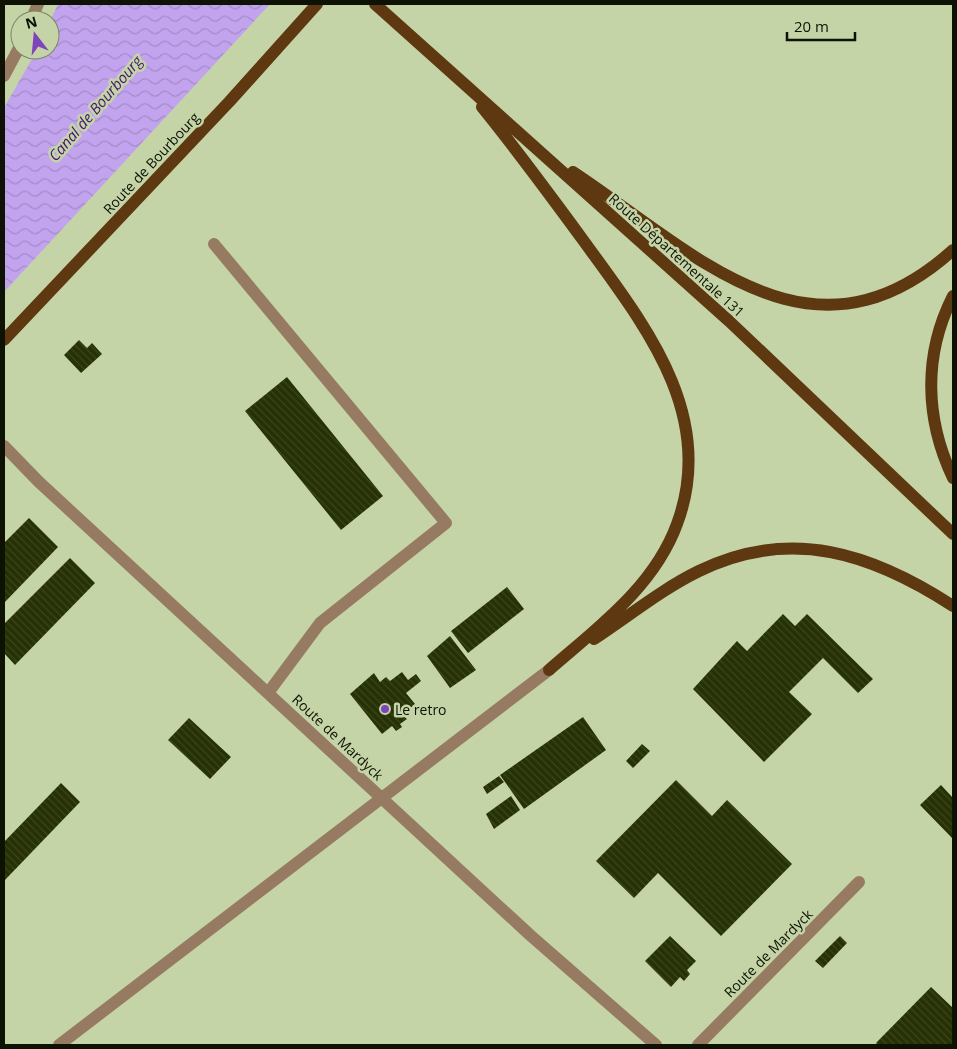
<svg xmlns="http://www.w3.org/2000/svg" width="957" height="1049" viewBox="0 0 957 1049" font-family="'Open Sans',sans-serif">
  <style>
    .water { fill: url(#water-waves) }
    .building { fill: url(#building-back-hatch) }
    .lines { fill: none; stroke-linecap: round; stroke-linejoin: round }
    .minor { stroke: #967a62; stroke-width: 12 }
    .major { stroke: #5e3810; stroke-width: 12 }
    .poi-dot { fill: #7d44bb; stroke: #c5d4a7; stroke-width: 2 }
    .labels { text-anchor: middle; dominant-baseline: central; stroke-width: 5; stroke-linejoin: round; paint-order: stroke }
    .street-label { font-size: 14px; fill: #0e1204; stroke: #c5d4a7 }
    .poi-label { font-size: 14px; fill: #0e1204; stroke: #c5d4a7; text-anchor: start }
    .water-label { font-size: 15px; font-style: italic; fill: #451970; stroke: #c5d4a7 }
  </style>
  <defs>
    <pattern id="water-waves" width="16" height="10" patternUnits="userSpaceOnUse" patternTransform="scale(1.25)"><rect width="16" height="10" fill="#c1a3ee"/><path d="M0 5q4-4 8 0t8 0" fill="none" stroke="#a58bca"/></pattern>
    <pattern id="building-back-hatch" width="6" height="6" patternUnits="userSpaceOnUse" patternTransform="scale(1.25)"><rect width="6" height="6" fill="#263104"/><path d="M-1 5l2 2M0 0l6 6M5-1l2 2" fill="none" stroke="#3c451e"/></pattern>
  </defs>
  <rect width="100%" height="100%" fill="#c5d4a7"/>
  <path class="water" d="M58 4H270L4 292V108L37 50H50V21Z"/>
  <path class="building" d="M79 340 87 348 92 343 102 354 81 373 64 355Z
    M287 377 383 496 341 530 245 411Z
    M29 518 58 547 4 603V543Z
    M70 558 95 583 15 665 4 653V624Z
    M507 587 524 609 468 653 451 631Z
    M783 614 795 626 807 614 873 679 858 693 823 658 789 692 812 714 764 762 693 689 737 641 747 651Z
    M450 636 476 670 450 688 427 656Z
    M402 672 408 680 416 674 421 681 406 693 415 704 402 715 407 719 400 724 402 727 396 731 392 726 382 734 350 694 374 673 380 682 386 677 390 681Z
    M583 717 606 750 524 809 500 775Z
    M189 718 231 757 210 779 168 740Z
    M642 744 650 751 633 768 626 761Z
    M499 776 504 782 487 794 483 787Z
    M676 780 712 816 727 800 792 864 721 936 658 873 634 898 596 861Z
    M61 783 80 802 4 881V842Z
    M941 785 953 798V839L920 805Z
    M511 796 520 810 494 829 486 814Z
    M670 936 696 961 687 970 690 974 684 981 680 977 671 987 645 961Z
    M840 936 847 943 823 968 815 961Z
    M931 987 953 1008V1045H878L876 1043Z"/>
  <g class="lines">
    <path class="minor" d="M31 20 38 4
      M4 76 20 46
      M214 244 446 523 320 623 268 693
      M4 446 39 482 530 935 656 1045
      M59 1045 549 670
      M698 1045 859 882"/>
    <path class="major" d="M375 4 729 321 953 534
      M482 107C517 150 550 195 583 240 643 323 718 414 677 524 654 587 597 628 549 670
      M573 172C694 252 811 378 953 250
      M953 296C923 355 925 419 953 478
      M4 340 229 102 317 4
      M594 639C629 616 662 589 699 571 791 526 873 554 953 606"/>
  </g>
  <circle class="poi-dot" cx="385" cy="709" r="5"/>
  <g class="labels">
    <g class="street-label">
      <text transform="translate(151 163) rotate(-47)">Route de Bourbourg</text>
      <text transform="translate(677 255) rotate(42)">Route Départementale 131</text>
      <text transform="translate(338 737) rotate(43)">Route de Mardyck</text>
      <text transform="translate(768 953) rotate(-45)">Route de Mardyck</text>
    </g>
    <g class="poi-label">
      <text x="395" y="709">Le retro</text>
    </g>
    <g class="water-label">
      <text transform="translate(95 108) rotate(-49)">Canal de Bourbourg</text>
    </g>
  </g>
  <rect width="957" height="1049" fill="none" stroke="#0e1204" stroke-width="10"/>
  <g transform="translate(35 35) rotate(344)"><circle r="24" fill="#c5d4a7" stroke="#7c8666"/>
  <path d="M0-4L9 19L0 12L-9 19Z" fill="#7d44bb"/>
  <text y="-8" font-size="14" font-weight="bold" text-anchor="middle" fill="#0e1204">N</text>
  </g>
  <path d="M787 32v8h68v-8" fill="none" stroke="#0e1204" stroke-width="2.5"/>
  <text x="794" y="32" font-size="15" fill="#0e1204" stroke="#c5d4a7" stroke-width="4" paint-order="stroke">20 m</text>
</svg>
